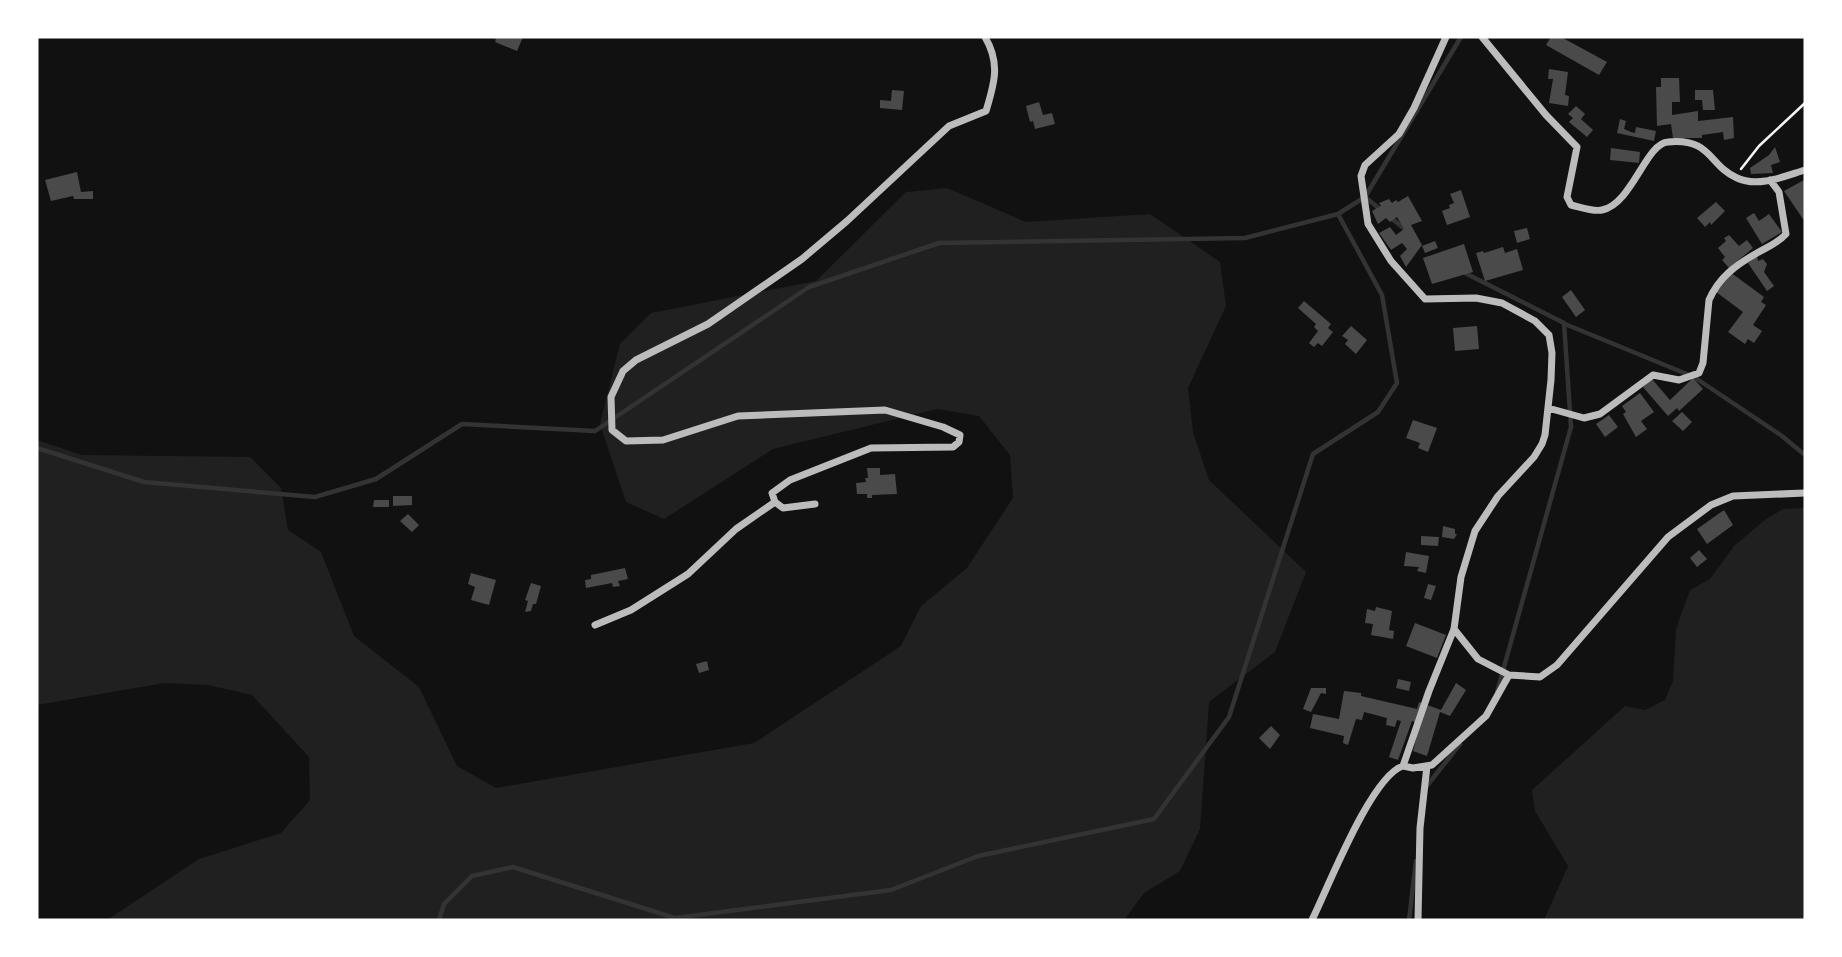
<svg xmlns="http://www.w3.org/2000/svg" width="1842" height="957" viewBox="0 0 1842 957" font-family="'PT Sans Narrow',sans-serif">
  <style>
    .green { fill: #202020 }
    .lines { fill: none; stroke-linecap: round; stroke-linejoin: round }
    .stream { stroke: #333; stroke-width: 4.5 }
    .building { fill: #4a4a4a }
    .path { stroke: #f5f5f5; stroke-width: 2.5 }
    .minor { stroke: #bcbcbc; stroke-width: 7 }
  </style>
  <rect width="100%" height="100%" fill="#111"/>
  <path class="green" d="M947 188 1026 222 1150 214 1220 262 1226 306 1188 388 1193 432 1209 480 1306 572 1275 652 1209 702 1200 829 1180 871 1144 893 1124 920H107L199 859 281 833 310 800 309 757 252 695 208 685 164 683 37 705V440L82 455 250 457 281 488 288 530 321 552 354 636 419 687 457 766 496 788 754 743 901 646 921 606 967 568 1013 498 1010 455 979 416 937 409 773 449 664 519 626 502 600 424 620 344 651 313 816 281 906 192Z
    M1805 508V920H1544L1568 866 1535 811 1532 790 1625 706 1645 710 1665 700 1673 681 1676 629 1690 590 1710 579 1734 546 1766 519 1783 509Z"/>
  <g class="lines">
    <path class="stream" d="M1365 197 1381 210
      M1391 218 1406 230
      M1463 272 1564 323 1571 427 1497 692
      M1565 324 1694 377 1782 436 1805 455
      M37 448 144 482 315 497 376 479 462 424 595 431 809 287 939 243 1245 238 1338 214 1365 197 1461 37
      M1426 787 1460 744
      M439 920 444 904 472 876 513 867 675 918 891 890 978 856 1154 819 1229 717 1313 454 1378 412 1397 383 1382 295 1338 214
      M1409 920 1416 861"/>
  </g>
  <path class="building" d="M490 37H523L517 51 495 42 496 39Z
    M1551 37H1561L1607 62 1599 75 1546 45Z
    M1549 69 1568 72 1565 95 1569 96 1568 106 1549 103 1553 79H1548Z
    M1661 78H1679L1680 102H1672V115L1698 111V121L1733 117 1734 138 1724 140 1723 132 1702 135V138H1673L1671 124 1657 126 1656 87H1661Z
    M892 90 904 91 902 110 880 108V100L891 101Z
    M1695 90H1713L1715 110H1703L1702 100H1695Z
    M1039 102 1043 115 1052 113 1055 124 1035 129 1033 121 1030 122 1026 106Z
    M1576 106 1585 114 1581 119 1593 130 1587 137 1569 122 1573 118 1568 114Z
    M1620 119 1626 121 1624 129 1631 132 1635 133 1636 127 1656 131 1654 141 1617 133Z
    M1775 147 1780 162 1771 165 1773 173 1751 174 1750 168 1769 155Z
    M1611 148 1640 152 1639 163 1610 160Z
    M77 172 81 192 93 191V199H74L73 196 51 201 45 180Z
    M1804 180 1805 183V222L1784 191Z
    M1461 190 1470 217 1447 225 1442 211 1450 208 1449 205 1454 203 1450 194Z
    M1408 196 1422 221 1411 225 1422 245 1406 267 1400 256 1407 249 1402 243 1391 250 1379 233 1390 227 1396 235 1404 229 1397 217 1390 222 1386 218 1378 224 1372 211 1381 206 1379 203 1389 199 1392 203 1396 200 1398 202Z
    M1716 202 1725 211 1711 225 1710 222 1705 227 1697 218Z
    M1754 213 1759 221 1769 214 1782 232 1762 244 1746 218Z
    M1527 228 1530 239 1517 243 1514 231Z
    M1729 235 1739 246 1747 240 1753 248 1729 268 1722 260 1725 257 1718 248 1726 241 1724 238Z
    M1435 241 1438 248 1425 253 1422 246Z
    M1464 244 1473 272 1432 284 1423 258Z
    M1503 247 1505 253 1517 249 1523 270 1485 281 1476 253 1483 251 1484 253Z
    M1757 256 1758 261 1763 259 1767 264 1764 272 1774 286 1767 291 1748 263Z
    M1730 272 1764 297 1761 302 1766 305 1753 325 1762 331 1754 343 1748 339 1745 344 1728 332 1743 312 1716 292Z
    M1571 290 1585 310 1576 317 1562 297Z
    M1304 301 1331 324 1328 328 1333 332 1322 346 1318 343 1314 347 1309 343 1318 331 1314 327 1316 324 1298 308Z
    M1351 326 1367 340 1356 354 1345 344 1348 340 1342 336Z
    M1477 326 1479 349 1455 351 1453 328Z
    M1693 378 1703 389 1679 411 1677 408 1668 416 1643 387 1652 379 1670 400Z
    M1640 393 1654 412 1641 421 1647 429 1636 437 1623 414 1626 412 1622 406Z
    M1682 412 1692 422 1683 431 1672 421Z
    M1609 415 1618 427 1605 437 1596 424Z
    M1413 420 1437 428 1428 452 1418 448 1420 443 1406 438Z
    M867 468H880V475L895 474 897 494 872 495V498H867V494H857L856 483 866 482 865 478H868Z
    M393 496H412V505L393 506Z
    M374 500H389V507H373Z
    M1724 510 1733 525 1707 544 1697 529Z
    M408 514 419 525 412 532 400 521Z
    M1443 526 1455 529V534H1457L1454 539 1442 537Z
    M1421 536 1439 537 1438 546 1421 545Z
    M1699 550 1707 559 1697 567 1690 558Z
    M1406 552 1429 556 1426 573 1417 571 1419 567 1404 566Z
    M625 568 628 579 618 581 620 586 613 587 612 583 586 588 585 580 591 579V575Z
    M471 573 496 580 489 605 471 600 475 587 468 584Z
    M531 583 541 586 536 604H533L531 611 525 612 528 601 525 600Z
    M1428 584 1436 586 1431 600 1424 598Z
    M1376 607 1392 611 1389 630 1394 631 1393 639 1371 635 1373 624 1365 623 1367 609 1375 611Z
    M1415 623 1446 635 1437 658 1406 646Z
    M707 661 709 670 699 673 696 664Z
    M1398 679 1411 682 1409 691 1396 688Z
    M1456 683 1466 690 1450 716 1440 712 1427 756 1413 751 1420 724 1412 721 1398 760 1389 757 1401 721 1397 720 1395 727 1386 725 1387 718 1364 712 1362 720 1356 719 1348 745 1343 743 1344 736 1310 728 1313 714 1339 719 1344 691 1361 693V696L1417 709 1419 702 1441 710Z
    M1311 688H1326V694L1321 693 1311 712 1303 709Z
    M1271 726 1280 735 1270 749 1259 738Z"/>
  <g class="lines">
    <path class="path" d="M1741 169 1759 146 1805 103"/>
    <path class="minor" d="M1482 37 1546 115 1577 147 1567 197 1571 205C1580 207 1593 212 1602 210 1632 204 1646 143 1668 142 1712 138 1708 165 1737 178 1758 188 1785 176 1805 170
      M1548 408 1584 418 1600 414 1653 375 1679 380 1699 373 1703 363 1709 300C1719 277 1736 265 1757 253 1767 247 1778 243 1786 234L1779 192 1770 180
      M815 504 783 508 775 502 772 493 790 480 871 448 953 447 959 442 960 435 943 427 885 410 738 416 663 440 626 441 612 430 611 397 623 371 636 360 708 324 802 259 847 221 949 126 986 111C994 84 1001 64 985 37
      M595 625 631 610 688 574 736 529 775 502
      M1454 629 1478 659 1509 675 1540 677 1557 665 1668 537 1711 505 1733 496 1805 493
      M1403 766 1429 691 1454 629 1461 577 1475 531 1498 496 1534 457 1542 444 1545 435 1551 380 1552 353 1549 335 1535 321 1502 303 1476 298 1425 299 1391 261 1368 224 1361 176 1365 165 1399 134 1414 108 1446 37
      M1312 920C1328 888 1371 776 1403 766L1413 768 1432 765 1486 716 1509 675
      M1418 920 1420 828 1427 766"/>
  </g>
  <rect width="1842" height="957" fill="none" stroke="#ffffff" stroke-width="77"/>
</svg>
